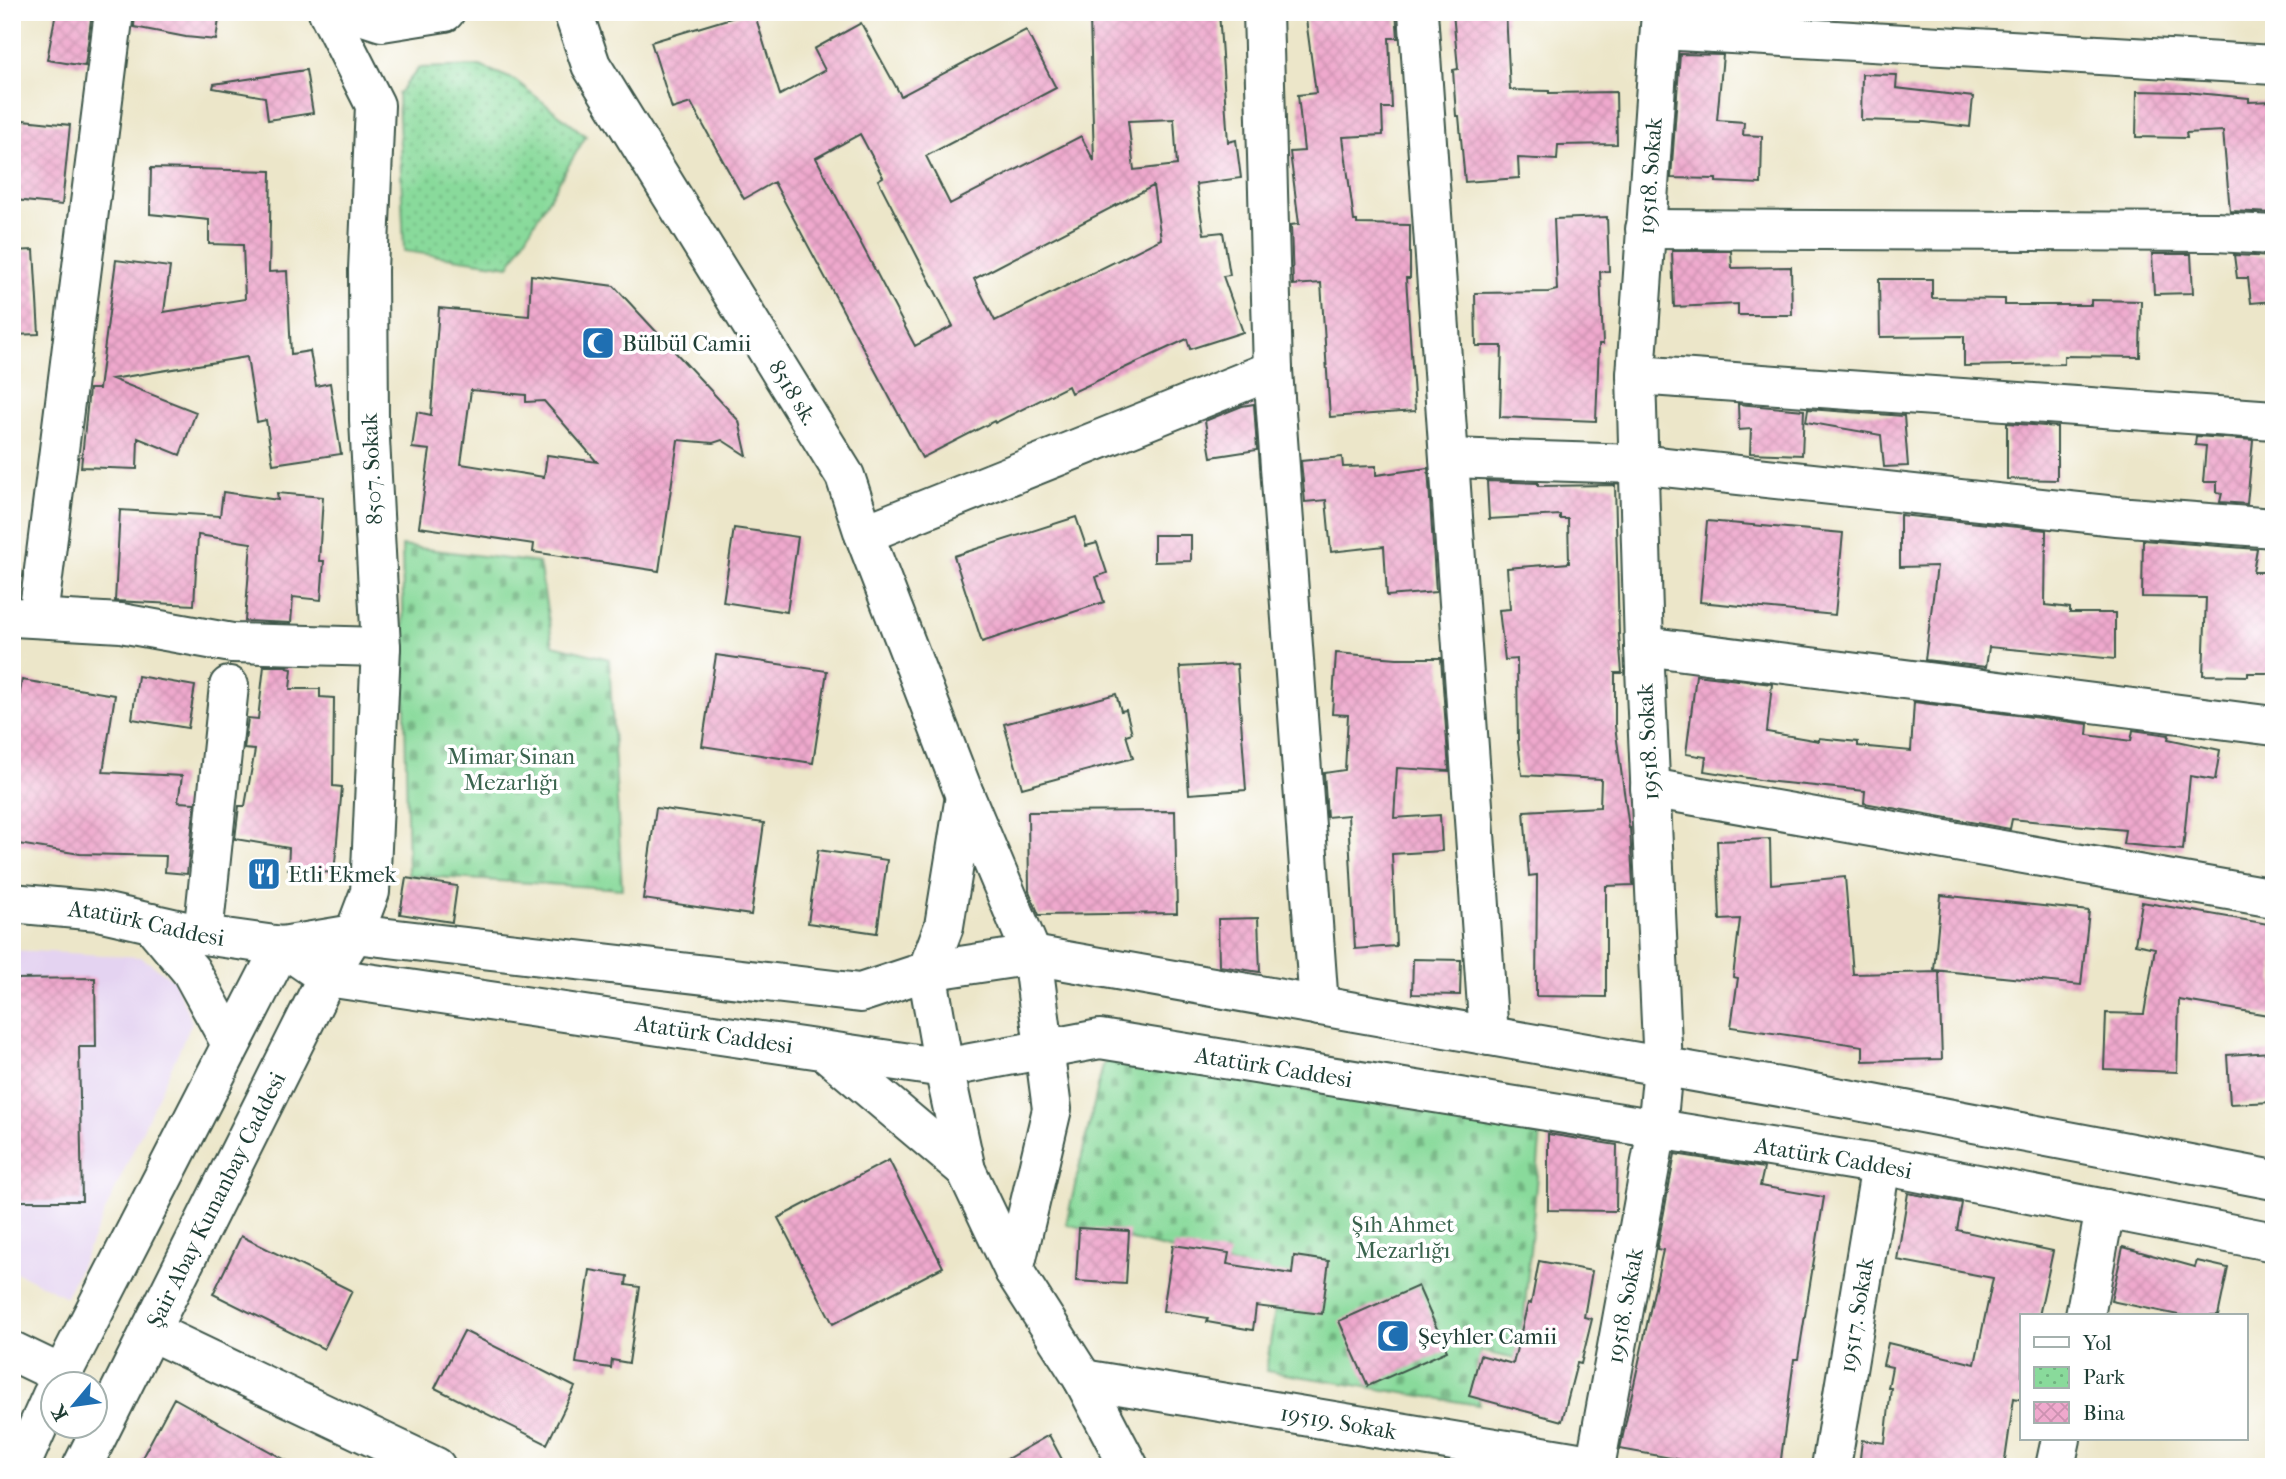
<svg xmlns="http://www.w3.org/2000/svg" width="2286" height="1479" viewBox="0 0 2286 1479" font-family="'IM FELL French Canon',serif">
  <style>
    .built { fill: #e4d3f1 }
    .cemetery { fill: url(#cemetery-stones); stroke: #548c68; stroke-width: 2 }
    .park { fill: url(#park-dots); stroke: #548c68; stroke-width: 2 }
    .building { fill: url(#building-cross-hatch); fill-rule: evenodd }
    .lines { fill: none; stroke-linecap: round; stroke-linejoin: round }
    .minor-casing { stroke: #3e564a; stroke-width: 42 }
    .minor { stroke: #fff; stroke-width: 38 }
    .labels { text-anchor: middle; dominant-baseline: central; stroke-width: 7; stroke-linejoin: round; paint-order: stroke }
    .street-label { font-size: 23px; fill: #1f3d34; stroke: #fff }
    .poi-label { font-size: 23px; fill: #1f3d34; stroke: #fff; text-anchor: start }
    .park-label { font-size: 23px; fill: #3a644e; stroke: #fff }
  </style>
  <defs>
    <pattern id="cemetery-stones" width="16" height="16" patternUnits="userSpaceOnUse" patternTransform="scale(1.75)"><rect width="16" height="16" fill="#89da9b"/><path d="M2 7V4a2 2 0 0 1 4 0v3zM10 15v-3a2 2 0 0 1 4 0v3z" fill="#6fb27f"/></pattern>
    <pattern id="park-dots" width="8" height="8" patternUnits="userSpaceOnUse" patternTransform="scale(1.75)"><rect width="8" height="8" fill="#89da9b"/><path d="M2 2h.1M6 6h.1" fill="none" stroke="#6fb27f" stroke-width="1.8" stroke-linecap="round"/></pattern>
    <pattern id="building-cross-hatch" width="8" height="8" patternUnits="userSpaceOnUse" patternTransform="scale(1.75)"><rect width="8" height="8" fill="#efa9cd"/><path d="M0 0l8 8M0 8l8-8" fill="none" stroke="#cc92b1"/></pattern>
  </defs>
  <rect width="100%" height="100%" fill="#fff"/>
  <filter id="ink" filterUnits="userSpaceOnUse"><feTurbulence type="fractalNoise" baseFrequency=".0143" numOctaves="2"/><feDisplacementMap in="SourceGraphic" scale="14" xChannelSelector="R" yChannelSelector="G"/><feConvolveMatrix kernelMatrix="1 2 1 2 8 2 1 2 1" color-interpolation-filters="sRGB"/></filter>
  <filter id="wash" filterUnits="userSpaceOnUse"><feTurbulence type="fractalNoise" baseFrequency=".00686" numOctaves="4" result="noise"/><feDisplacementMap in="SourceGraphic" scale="28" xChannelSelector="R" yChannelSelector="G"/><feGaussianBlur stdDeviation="1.57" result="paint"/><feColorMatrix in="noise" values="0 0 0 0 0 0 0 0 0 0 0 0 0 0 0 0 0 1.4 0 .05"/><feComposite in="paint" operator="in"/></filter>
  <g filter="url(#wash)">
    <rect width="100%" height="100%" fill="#ece6c9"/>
    <path class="built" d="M12 950 141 957 174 980 192 1022 66 1297 12 1270Z"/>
    <path class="cemetery" d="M402 546 539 563 553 645 609 659 622 889 408 875Z
      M1113 1057 1541 1131 1520 1360 1480 1351 1479 1405 1266 1371 1280 1276 1066 1224 1103 1065Z"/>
    <path class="park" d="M480 66 515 80 586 136 509 266 404 251 398 94 419 68Z"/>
    <g id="blocks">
      <path class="building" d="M56 12H92L85 66 47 60Z
        M135 12H220L216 40 186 37 134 27Z
        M751 12H754L780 95 825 70 814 49 861 23 901 96 1026 30 1056 88 926 156 950 204 1081 136 1094 161 1090 18 1219 12 1228 142 1236 140 1241 178 1196 184 1204 234 1223 232 1230 275 1223 276 1243 332 1190 349 1187 339 1071 393 1068 386 995 423 994 421 922 458 774 182 744 199 691 103 672 109 651 42ZM1174 119 1177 165 1134 170 1128 121ZM860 134 883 177 878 180 953 326 915 346 816 158ZM1153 186 1161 239 995 321 974 279Z
        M1305 12H1396L1398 38H1389L1392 108H1382L1383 135 1343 137 1354 221H1357V224L1410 225V278H1406L1415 411 1330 417 1321 283 1293 285 1291 225 1299 224 1290 152 1304 151 1298 95 1316 93Z
        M1453 12H1506L1510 90 1549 91V93L1616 92 1617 144 1558 145 1557 160 1518 158 1519 178 1465 182 1459 116H1456L1453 70 1458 69Z
        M1680 54 1723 55 1717 120 1744 122 1743 135 1762 136 1761 184 1716 182V179L1671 178Z
        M306 70 313 113 268 120 265 97 213 88 214 84Z
        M1862 74 1897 75 1896 88 1973 97 1970 127 1925 122 1861 120Z
        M2137 91 2186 92 2249 98V102L2274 101V213L2230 211 2223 131 2186 133 2187 138 2136 137Z
        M23 120 70 125 62 205 15 200Z
        M151 168 271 171 269 272 287 271 291 354 310 351 316 386 330 383 341 454 273 464 266 420 257 422 247 357 112 379 196 412 180 455 138 438 137 469 81 467 89 389H99L116 260 170 267 164 312 245 299 243 245 209 244V220L150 214Z
        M1607 217 1609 271 1600 272 1603 344H1599L1596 421 1500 417 1502 346H1476L1475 293 1549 292 1557 290 1554 219Z
        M34 250 39 334 12 335V251Z
        M1672 251H1731L1732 268 1791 267 1792 315H1738V304L1674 307Z
        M2152 254H2191L2193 293 2154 294Z
        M2234 255 2274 257V301L2251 303 2248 278H2237Z
        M531 275 614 286 739 421 747 456 722 440 713 443 678 440 659 571 533 552 534 544 419 527 430 450 412 448 417 412 431 415 439 308 529 316ZM471 390 526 395V402L544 401 597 462 547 455 544 477 461 464Z
        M1879 279H1932V298L2005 299V305H2091V300L2141 301 2140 357 2064 356V364L1964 366V336L1880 337Z
        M1254 404 1257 450 1211 457 1205 421 1242 406Z
        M1738 404 1804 410 1802 455 1750 453 1751 429 1739 430Z
        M1808 409 1904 416 1908 466 1884 467 1881 435 1806 422Z
        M2007 423 2057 427V480L2007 479Z
        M2196 436 2253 440 2247 504 2220 502 2222 493 2217 492V482H2203L2206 446 2195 445Z
        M1342 457 1343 467 1376 466V475L1428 468 1436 592 1387 596 1384 546 1331 552 1326 500 1305 502 1301 461Z
        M1487 481 1538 483V486L1615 485 1619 635 1622 673H1615V726L1629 828H1630L1633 885 1606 886V997L1536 996 1537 875 1529 876 1524 811 1600 807 1601 779 1522 775 1518 742 1517 659 1505 660 1499 610 1510 609 1507 568 1569 563 1568 519H1560V515L1489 519Z
        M223 492 278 500 277 493 323 497 319 561H324L321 600 293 597 291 623 245 621 251 543 198 535 194 605 115 601 120 510 220 516Z
        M1900 515 2046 530 2045 605 2070 608V613H2115V659L1989 647 1986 667 1925 660 1937 566 1900 567Z
        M1076 517 1086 546 1097 543 1107 573 1096 577 1104 602 982 642 954 556Z
        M1707 521 1843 533 1835 615 1700 602Z
        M734 528 798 537 787 612 723 602Z
        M1154 535H1191V561L1154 562Z
        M2143 540 2257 549 2253 572H2274V673H2248V676L2203 675 2206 598 2142 597Z
        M1336 653 1397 658H1441L1449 771 1397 768 1394 818 1440 815 1442 851 1392 854 1396 946 1355 949 1348 815 1327 817 1324 773 1345 770 1348 715 1332 714Z
        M716 655 827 671 813 763 702 746Z
        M1237 664 1246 790 1189 794 1180 667Z
        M264 666H288L287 668 292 669 290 689H320V697L334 698 333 786 342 787 334 873 288 869 289 848 235 839 239 806H245L255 750 244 749 248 718 258 719Z
        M1696 675 1772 684 1767 732 1819 741V738L1858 742V746L1911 751 1914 702 2088 724 2087 735 2131 741 2133 730 2169 735 2168 739 2220 750 2215 780 2190 776 2183 850 2123 844 2125 830 2012 819 2010 829 1864 803 1865 791 1766 781 1704 771 1706 757 1686 754Z
        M138 676 195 686 188 728 132 719Z
        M22 680 115 695 103 772 182 776 178 802 195 803 187 874 165 872 166 856 80 854 12 843V738Z
        M1116 694 1121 711 1126 710 1132 733 1126 735 1133 758 1022 788 1004 724Z
        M656 808 764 823 751 915 643 899Z
        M1175 811 1177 913 1039 915 1029 891 1028 812Z
        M1770 839 1771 884 1845 877 1853 974 1939 972 1942 1059 1863 1061V1046L1731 1027 1738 978 1733 977 1740 919 1720 920 1717 841Z
        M818 850 887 860 877 933 808 923Z
        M406 878 457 886 452 922 400 914Z
        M1941 895 2089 911 2081 985 1934 970Z
        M2142 902 2274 925V1016L2179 1000 2177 1072 2104 1069 2106 1013 2144 1014 2155 948 2135 944Z
        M1258 918 1260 972 1219 966 1218 919Z
        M1413 959 1461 960 1460 995 1412 994Z
        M95 978 96 1047H79L82 1201H12V979Z
        M2271 1052 2274 1102 2230 1104 2227 1055Z
        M1548 1134 1617 1145 1616 1211 1548 1210Z
        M1675 1154 1764 1168 1760 1186 1824 1197 1798 1359H1794L1780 1467H1722L1620 1449 1663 1250 1657 1249Z
        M889 1160 943 1267 833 1324 778 1218Z
        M1908 1193 1962 1203 1957 1230 2053 1251 2039 1316H2022V1400L2014 1398 2004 1467H1859L1862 1440 1885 1443 1891 1388H1888L1892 1367 1883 1365 1888 1343 1975 1364 1993 1278 1897 1260Z
        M1079 1228 1129 1231 1126 1284 1076 1281Z
        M241 1236 352 1291 324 1349 213 1294Z
        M1173 1245 1229 1253 1227 1264 1292 1274 1294 1256 1329 1261 1322 1314 1256 1306 1253 1330 1207 1322 1208 1318 1163 1311Z
        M2123 1247 2195 1267 2197 1261 2228 1268 2218 1316H2183L2111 1301Z
        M1539 1261 1592 1271 1584 1317 1592 1319 1581 1364 1577 1363 1562 1421 1469 1396 1480 1355 1513 1364 1528 1303 1531 1304Z
        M590 1270 627 1276 626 1285 640 1287 629 1363 612 1360 611 1368 576 1363Z
        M1418 1286 1447 1351 1368 1386 1339 1321Z
        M464 1331 575 1387 547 1444 435 1388Z
        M174 1398 298 1467H137Z
        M1049 1435 1066 1467H993Z"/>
    </g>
  </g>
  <g filter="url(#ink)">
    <use href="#blocks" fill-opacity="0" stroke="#3e564a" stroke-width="2"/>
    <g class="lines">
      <defs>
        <g id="minor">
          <path d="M351 12 382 22 445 12"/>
          <path id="s1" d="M573 12 591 65 845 476 864 534 965 796 1032 955 1052 1109 1014 1271"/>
          <path d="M1263 12 1273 370 1319 1006"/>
          <path d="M1418 12 1489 1036"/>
          <path d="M1660 30 2274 65"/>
          <path d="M1645 229 2215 232 2274 235"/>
          <path d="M1636 375 2274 420"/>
          <path d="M1449 458 1637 464 2116 516 2274 528"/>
          <path d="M864 534 1273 370"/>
          <path d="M14 617 121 623 232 643 381 647"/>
          <path d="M38 617 114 12"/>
          <path d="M1644 646 2274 726"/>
          <path d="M1650 788 2274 898"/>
          <path d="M965 796 944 926 927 971 944 1068 966 1170 1014 1271 1083 1379 1129 1467"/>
          <path id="s2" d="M12 903 98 911 203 935 282 946 354 934 860 993 927 971 1032 955 1847 1099 2274 1180"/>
          <path d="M151 923 191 971 231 1044"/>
          <path d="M203 935 229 686"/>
          <path id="s3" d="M282 946 327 977 944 1068 1100 1039 1881 1165 2274 1242"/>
          <path d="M825 1051 966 1170"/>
          <path d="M2085 1316 2105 1209"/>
          <path d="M150 1331 436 1467"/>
          <path d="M12 1351 62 1375"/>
          <path id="s4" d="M1083 1379 1596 1465"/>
          <path d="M57 1384 282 946"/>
          <path d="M20 1467 52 1395"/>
          <path id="s5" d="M82 1467 327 977 354 934 370 892 381 647 369 420 368 270 375 105 328 12"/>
          <path id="s6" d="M1595 1467 1657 1129 1663 1067 1644 646 1636 375 1661 12"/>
          <path id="s7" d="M1831 1467 1881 1165"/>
          <path d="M2055 1467 2061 1439"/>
        </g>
      </defs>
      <use href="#minor" class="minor-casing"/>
      <use href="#minor" class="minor"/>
    </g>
  </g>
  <defs>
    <symbol id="mosque-square" viewBox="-11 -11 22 22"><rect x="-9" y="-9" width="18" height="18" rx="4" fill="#1f6fb2" stroke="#fff"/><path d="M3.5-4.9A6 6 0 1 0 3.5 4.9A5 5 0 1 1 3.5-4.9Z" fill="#fff"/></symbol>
    <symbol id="restaurant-square" viewBox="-11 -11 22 22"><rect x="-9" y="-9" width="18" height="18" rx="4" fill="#1f6fb2" stroke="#fff"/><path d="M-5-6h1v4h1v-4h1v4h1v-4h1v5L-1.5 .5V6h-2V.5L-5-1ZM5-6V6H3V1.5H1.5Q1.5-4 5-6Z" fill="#fff"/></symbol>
  </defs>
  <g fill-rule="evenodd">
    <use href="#mosque-square" x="579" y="324" width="38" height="38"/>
    <use href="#restaurant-square" x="245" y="855" width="38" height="38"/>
    <use href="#mosque-square" x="1374" y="1317" width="38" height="38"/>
  </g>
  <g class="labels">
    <g class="street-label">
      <text stroke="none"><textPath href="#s6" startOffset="1298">19518. Sokak</textPath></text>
      <text stroke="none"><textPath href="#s1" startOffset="441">8518 sk.</textPath></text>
      <text transform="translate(372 469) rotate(-93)">8507. Sokak</text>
      <text transform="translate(1648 742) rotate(-93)">19518. Sokak</text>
      <text stroke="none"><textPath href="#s2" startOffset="136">Atatürk Caddesi</textPath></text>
      <text stroke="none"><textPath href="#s3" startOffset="446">Atatürk Caddesi</textPath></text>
      <text stroke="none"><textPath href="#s3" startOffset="1013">Atatürk Caddesi</textPath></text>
      <text stroke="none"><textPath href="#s3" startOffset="1580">Atatürk Caddesi</textPath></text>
      <text stroke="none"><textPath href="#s5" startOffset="299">Şair Abay Kunanbay Caddesi</textPath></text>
      <text stroke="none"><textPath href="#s6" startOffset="164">19518. Sokak</textPath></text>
      <text stroke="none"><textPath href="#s7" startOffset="154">19517. Sokak</textPath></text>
      <text stroke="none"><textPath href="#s4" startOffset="259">19519. Sokak</textPath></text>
    </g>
    <g class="poi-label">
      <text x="622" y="343">Bülbül Camii</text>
      <text x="288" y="874">Etli Ekmek</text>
      <text x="1418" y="1336">Şeyhler Camii</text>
    </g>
    <g class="park-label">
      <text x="511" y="756">Mimar Sinan<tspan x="511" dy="26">Mezarlığı</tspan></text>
      <text x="1403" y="1224">Şıh Ahmet<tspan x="1403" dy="26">Mezarlığı</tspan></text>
    </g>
  </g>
  <rect width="2286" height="1479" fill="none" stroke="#fff" stroke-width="42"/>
  <rect x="2020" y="1314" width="228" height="126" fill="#ffffff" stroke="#a5b1ae" stroke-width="2"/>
  <rect x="2034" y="1337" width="35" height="10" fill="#ffffff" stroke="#a5b1ae" stroke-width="2"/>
  <text x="2083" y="1350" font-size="21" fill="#1f3d34">Yol</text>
  <rect x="2034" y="1367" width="35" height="21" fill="url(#park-dots)" stroke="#a5b1ae" stroke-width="2"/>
  <text x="2083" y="1384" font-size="21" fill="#1f3d34">Park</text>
  <rect x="2034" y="1402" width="35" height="21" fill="url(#building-cross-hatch)" stroke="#a5b1ae" stroke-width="2"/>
  <text x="2083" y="1420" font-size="21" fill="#1f3d34">Bina</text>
  <g transform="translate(74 1405) rotate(241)"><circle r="33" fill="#ffffff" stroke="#a5b1ae" stroke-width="2"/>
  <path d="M0-5L12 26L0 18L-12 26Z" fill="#1f6fb2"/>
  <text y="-10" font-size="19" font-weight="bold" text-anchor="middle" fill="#1f3d34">K</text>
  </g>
</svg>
